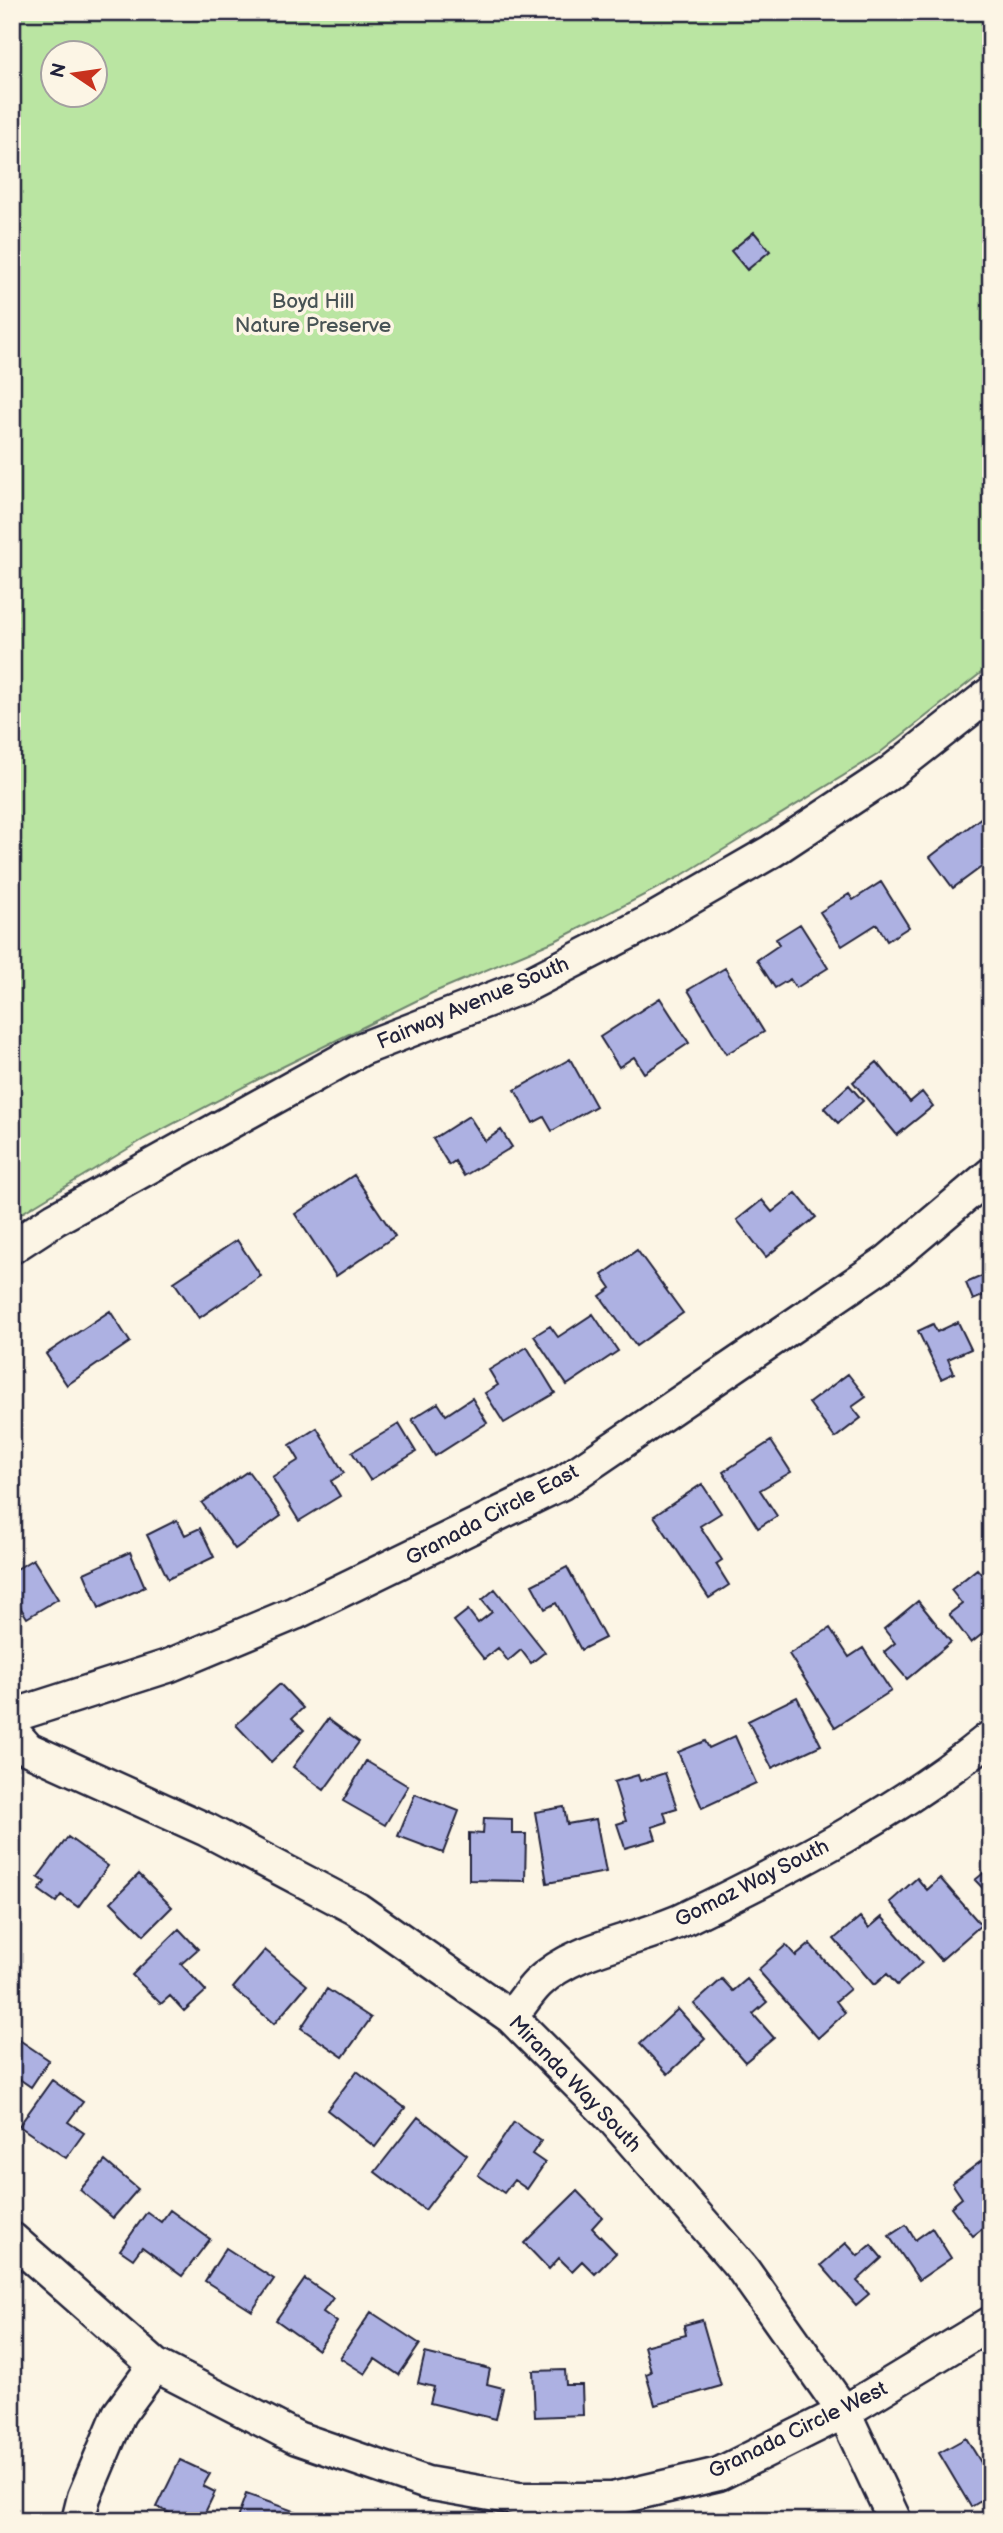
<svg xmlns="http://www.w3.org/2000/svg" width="1003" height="2533" viewBox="0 0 1003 2533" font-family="'Balsamiq Sans',sans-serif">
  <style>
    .green { fill: #bae5a2; stroke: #6e846e; stroke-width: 2; fill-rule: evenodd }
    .building { fill: #adb1e2; stroke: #22223b; stroke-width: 2 }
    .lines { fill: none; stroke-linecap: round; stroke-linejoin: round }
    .minor-casing { stroke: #22223b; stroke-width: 37 }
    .minor { stroke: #fcf5e5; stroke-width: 32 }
    .labels { text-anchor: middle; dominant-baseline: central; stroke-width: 7; stroke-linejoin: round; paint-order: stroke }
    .park-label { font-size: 21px; fill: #485355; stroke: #fcf5e5 }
    .street-label { font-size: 21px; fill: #22223b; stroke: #fcf5e5 }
  </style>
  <rect width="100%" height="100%" fill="#fcf5e5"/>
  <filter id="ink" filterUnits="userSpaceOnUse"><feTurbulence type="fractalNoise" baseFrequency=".0143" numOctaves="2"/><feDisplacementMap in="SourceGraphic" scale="14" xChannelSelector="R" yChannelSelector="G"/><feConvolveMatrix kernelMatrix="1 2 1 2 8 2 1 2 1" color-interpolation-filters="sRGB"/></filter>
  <g filter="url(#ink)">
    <path class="green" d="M12 12H991V665L877 755 679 877 557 940 432 993 274 1071 144 1139 12 1219ZM52 52H94V94H52Z"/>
    <path class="building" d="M754 232 770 251 747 270 731 251Z
      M12 548H18L16 577H12Z
      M991 810V860L953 888 930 857Z
      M881 882 909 927 887 941 877 924 842 946 820 912 849 894 853 900Z
      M800 924 828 968 796 988 790 979 775 988 757 960 779 945 776 939Z
      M725 968 764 1032 726 1054 688 990Z
      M660 998 689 1043 644 1073 634 1057 619 1067 600 1037Z
      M570 1059 596 1106 552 1131 544 1117 533 1123 515 1090Z
      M877 1062 910 1102 922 1092 933 1106 897 1135 853 1082Z
      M849 1085 863 1101 838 1123 824 1108Z
      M469 1116 485 1141 501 1130 512 1147 464 1176 455 1161 449 1165 433 1139Z
      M354 1175 395 1236 336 1276 295 1214Z
      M796 1193 816 1217 766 1257 737 1220 762 1200 772 1212Z
      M237 1240 261 1276 199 1318 174 1282Z
      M637 1250 683 1313 636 1346 600 1296 611 1288 602 1275Z
      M991 1272V1302L987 1294 973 1300 966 1283Z
      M110 1311 130 1342 67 1385 46 1354Z
      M593 1314 618 1351 567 1385 534 1336 550 1326 558 1337Z
      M958 1322 971 1349 948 1359 954 1373 941 1379 918 1331 933 1324 937 1332Z
      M527 1347 555 1393 504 1423 485 1393 498 1385 489 1370Z
      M848 1374 866 1397 852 1407 861 1418 835 1438 809 1403Z
      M472 1398 487 1423 435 1456 412 1419 438 1403 446 1415Z
      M399 1424 416 1452 370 1480 352 1452Z
      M317 1428 344 1473 331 1481 340 1496 299 1521 272 1477 299 1460 290 1445Z
      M771 1441 791 1472 760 1490 777 1516 758 1528 723 1472Z
      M248 1471 281 1516 235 1549 202 1503Z
      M702 1484 721 1513 700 1526 722 1560 716 1564 729 1585 709 1598 654 1516Z
      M177 1520 185 1535 200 1528 214 1557 168 1579 147 1535Z
      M130 1552 145 1587 99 1608 84 1573Z
      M33 1559 58 1599 27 1618 12 1594V1572Z
      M567 1567 605 1638 581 1650 556 1603 545 1609 532 1585Z
      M977 1569 991 1586V1627L971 1643 949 1614 962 1604 951 1590Z
      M495 1589 545 1652 531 1663 521 1650 508 1661 498 1648 484 1659 454 1621 468 1610 478 1623 492 1612 482 1600Z
      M918 1601 951 1642 907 1679 884 1652 895 1643 884 1629Z
      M830 1628 849 1657 863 1648 891 1691 835 1727 789 1654Z
      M280 1684 303 1708 292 1718 304 1730 271 1762 236 1725Z
      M797 1697 821 1745 772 1768 748 1721Z
      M328 1719 359 1742 324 1790 293 1767Z
      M735 1736 756 1783 702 1808 678 1752 705 1741 709 1748Z
      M366 1761 408 1786 385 1825 343 1801Z
      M665 1773 677 1808 664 1812 667 1822 652 1827 656 1839 625 1848 617 1824 626 1821 614 1782 638 1775 640 1781Z
      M415 1794 459 1811 443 1853 398 1836Z
      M564 1807 567 1824 596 1819 606 1872 547 1883 535 1812Z
      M484 1818 512 1819V1834H526L525 1881 469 1880V1833L483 1834Z
      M68 1837 108 1866 78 1907 61 1895 56 1902 39 1890 45 1882 38 1877Z
      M991 1867V1897L975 1880Z
      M139 1874 172 1907 144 1935 111 1902Z
      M917 1878 927 1890 940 1878 981 1925 941 1960 890 1902Z
      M860 1917 869 1928 882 1917 922 1963 897 1985 887 1974 874 1985 834 1939Z
      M179 1929 198 1949 181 1964 206 1991 184 2011 170 1996 161 2004 132 1975Z
      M810 1944 850 1989 836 2001 845 2013 818 2038 758 1970 786 1945 796 1956Z
      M265 1950 307 1985 274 2024 233 1988Z
      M722 1979 733 1991 747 1979 767 2002 753 2014 774 2038 745 2062 694 2004Z
      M327 1989 371 2018 343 2057 301 2028Z
      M678 2009 705 2039 668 2074 640 2044Z
      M12 2035 49 2060 31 2087 18 2078 12 2086Z
      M357 2071 405 2108 375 2147 327 2110Z
      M52 2080 83 2102 68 2122 84 2133 66 2158 19 2126Z
      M418 2117 467 2155 425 2210 375 2172Z
      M514 2122 541 2141 532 2154 545 2163 527 2189 514 2180 504 2193 478 2175Z
      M987 2157 991 2162V2199L985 2203 991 2211V2222L973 2236 951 2207 962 2198 952 2183Z
      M105 2161 138 2189 113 2218 80 2190Z
      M577 2191 602 2217 592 2228 616 2253 595 2274 582 2261 572 2271 559 2258 549 2269 524 2243Z
      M170 2210 210 2239 182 2276 142 2247 133 2259 120 2250 147 2212 161 2222Z
      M906 2225 915 2240 932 2228 951 2258 919 2280 889 2236Z
      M846 2243 858 2256 871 2245 882 2258 857 2281 869 2294 856 2305 821 2265Z
      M226 2248 274 2279 252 2311 205 2281Z
      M305 2279 333 2298 323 2312 337 2322 318 2350 276 2320Z
      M371 2312 420 2344 399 2375 375 2359 365 2374 340 2358Z
      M702 2320 721 2386 655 2405 646 2374 651 2372 644 2346 686 2335 684 2325Z
      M425 2353 490 2369 487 2384 503 2388 496 2419 430 2403 434 2387 418 2383Z
      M565 2370 566 2385H582L583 2415 535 2417 533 2371Z
      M966 2438 982 2464 991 2458V2495L971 2507 939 2453Z
      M180 2460 210 2474 203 2486 215 2492 201 2521H186L157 2507Z
      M246 2494 302 2514 299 2521H236Z"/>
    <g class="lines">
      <defs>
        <path id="minor" d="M12 1247 55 1219 362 1049 527 985 647 923 772 851 887 775 991 693
          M12 1716 168 1666 295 1613 562 1483 888 1261 991 1174
          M12 1731 28 1749 207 1830 357 1909 511 2017 613 2119 742 2268 844 2412 895 2521
          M511 2017C520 2006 528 1993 538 1983 575 1947 638 1941 684 1919 790 1868 899 1812 991 1737
          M12 2239 155 2365 297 2438 427 2483 519 2499H612L719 2474 844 2412 991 2323
          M78 2521 84 2497 119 2414 155 2365"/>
      </defs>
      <use href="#minor" class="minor-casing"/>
      <use href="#minor" class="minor"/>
    </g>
  </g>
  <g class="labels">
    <g class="park-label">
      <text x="313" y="301">Boyd Hill<tspan x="313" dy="24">Nature Preserve</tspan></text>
    </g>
    <g class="street-label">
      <text transform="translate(473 1003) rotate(-23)">Fairway Avenue South</text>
      <text transform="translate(492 1515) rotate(-28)">Granada Circle East</text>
      <text transform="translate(752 1883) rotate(-27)">Gomaz Way South</text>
      <text transform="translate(575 2084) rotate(46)">Miranda Way South</text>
      <text transform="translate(798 2430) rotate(-26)">Granada Circle West</text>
    </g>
  </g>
  <rect width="1003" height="2533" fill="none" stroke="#fcf5e5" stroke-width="42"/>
  <rect x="21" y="21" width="961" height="2491" fill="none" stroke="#22223b" stroke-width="2.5" filter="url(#ink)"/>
  <g transform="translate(74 74) rotate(283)"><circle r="33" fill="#fcf5e5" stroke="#a5a1a1" stroke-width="2"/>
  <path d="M0-5L12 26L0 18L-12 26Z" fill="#c8321e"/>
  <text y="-10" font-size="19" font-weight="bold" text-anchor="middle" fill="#22223b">N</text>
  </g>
</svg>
